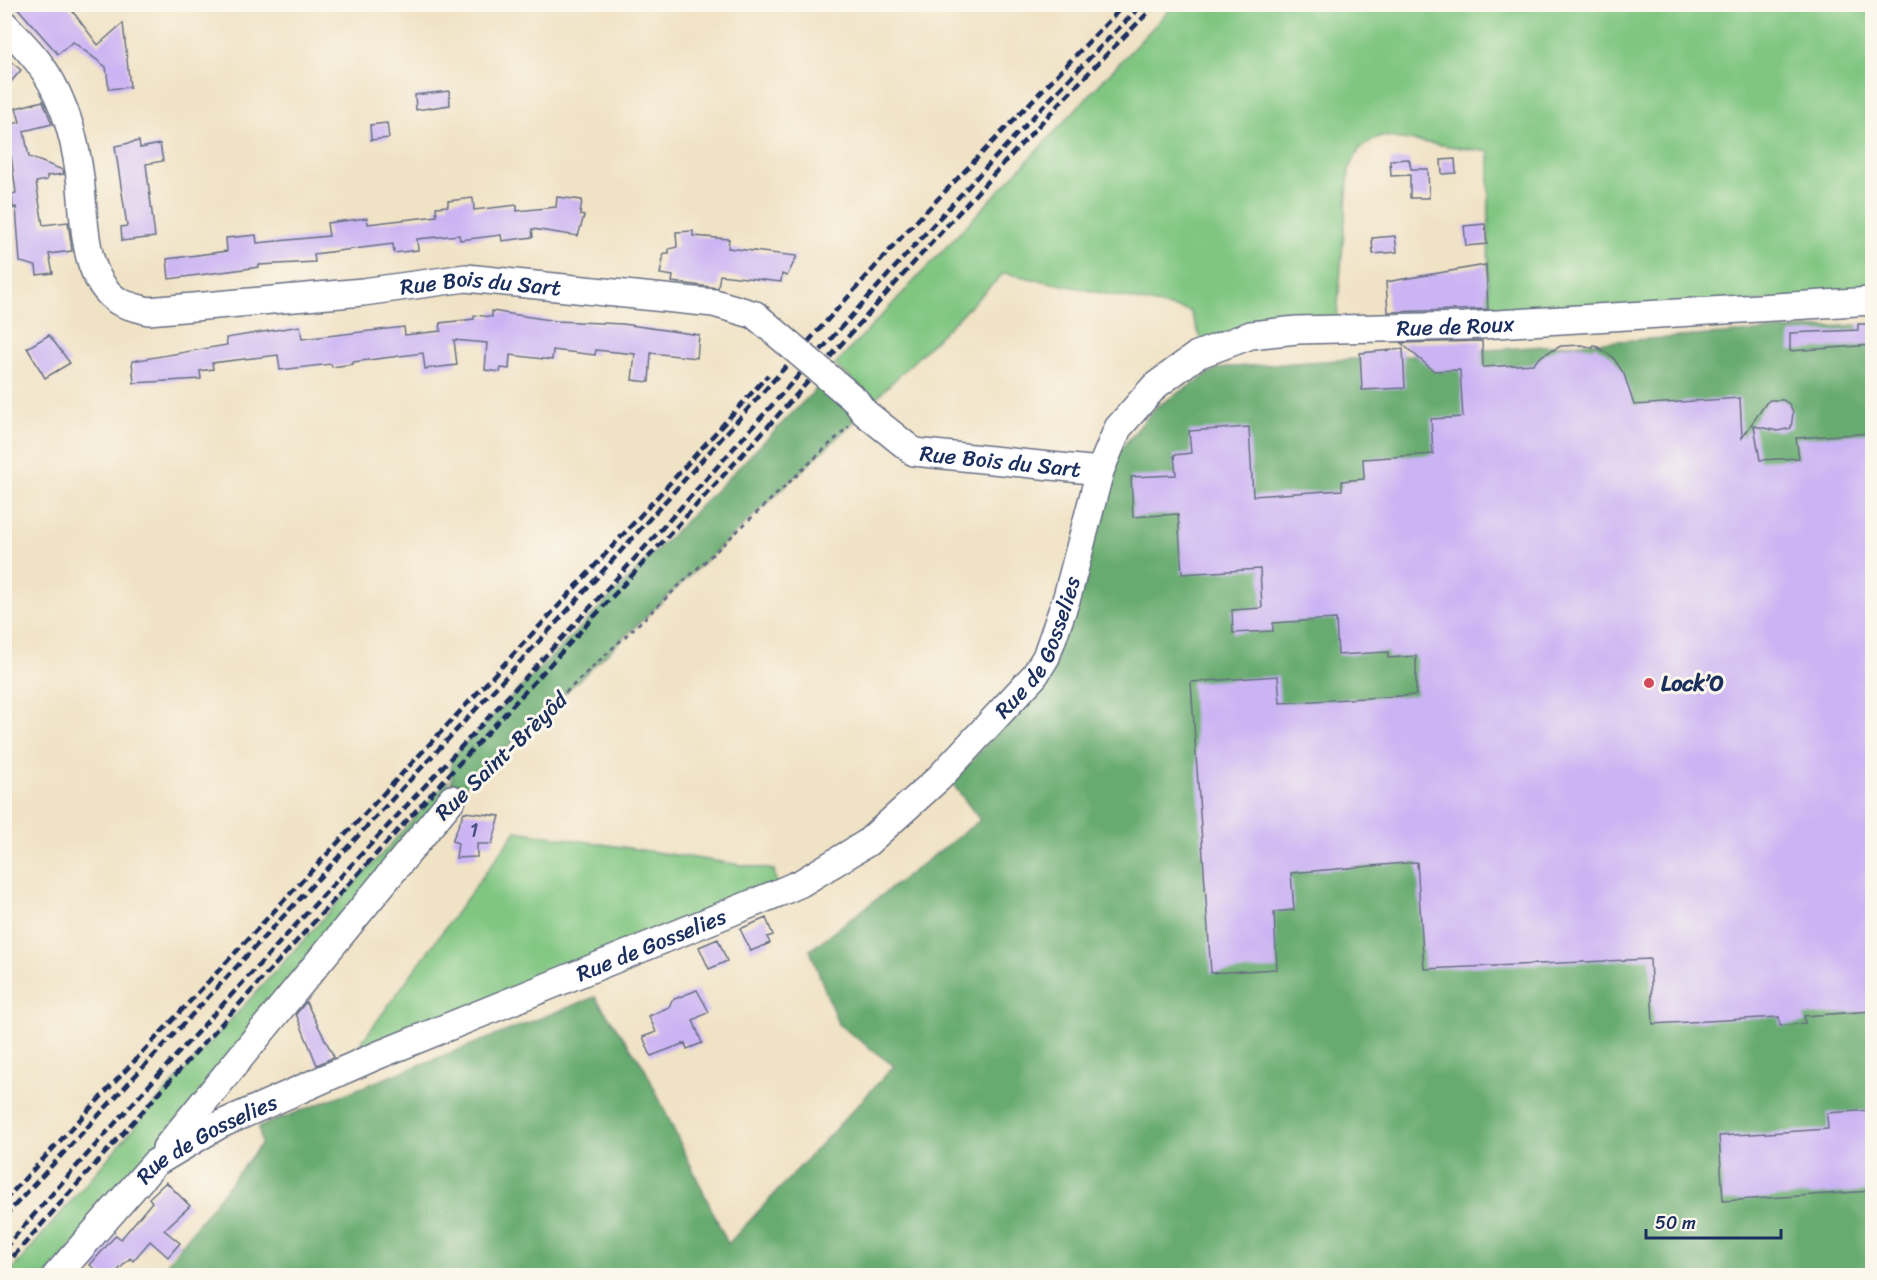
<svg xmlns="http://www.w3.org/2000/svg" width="1877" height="1280" viewBox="0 0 1877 1280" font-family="Sriracha,sans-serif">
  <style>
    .green { fill: #80c681; stroke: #4e7a70; stroke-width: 1.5 }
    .forest { fill: #68ab6f; stroke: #426d66; stroke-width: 1.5 }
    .building { fill: #cbb4f3 }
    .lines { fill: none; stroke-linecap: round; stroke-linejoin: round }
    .minor-casing { stroke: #666e82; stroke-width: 30 }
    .path { stroke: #666e82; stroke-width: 3; stroke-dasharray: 4.5 4.5; stroke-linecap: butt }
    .minor { stroke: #fff; stroke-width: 27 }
    .rail { stroke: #1b2f5e; stroke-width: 4.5; stroke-dasharray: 9 4.5; stroke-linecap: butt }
    .minor-bridge-casing { stroke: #666e82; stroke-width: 30; stroke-linecap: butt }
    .minor-bridge { stroke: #fff; stroke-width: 27 }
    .poi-dot { fill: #d1495b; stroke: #fbf7ec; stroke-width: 2 }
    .labels { text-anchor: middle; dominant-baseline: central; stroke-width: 6; stroke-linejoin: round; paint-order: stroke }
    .number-label { font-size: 20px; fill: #475083 }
    .street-label { font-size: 22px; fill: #1b2f5e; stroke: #fbf7ec }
    .poi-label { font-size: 22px; font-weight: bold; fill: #1b2f5e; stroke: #fbf7ec; text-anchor: start }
  </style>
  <rect width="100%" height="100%" fill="#fbf7ec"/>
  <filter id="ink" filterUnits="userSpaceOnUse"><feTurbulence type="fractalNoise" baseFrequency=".0167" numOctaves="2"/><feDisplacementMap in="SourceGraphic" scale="12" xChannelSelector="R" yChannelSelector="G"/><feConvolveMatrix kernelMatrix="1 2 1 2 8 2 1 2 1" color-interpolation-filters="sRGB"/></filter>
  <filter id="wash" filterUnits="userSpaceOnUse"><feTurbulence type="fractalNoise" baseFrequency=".008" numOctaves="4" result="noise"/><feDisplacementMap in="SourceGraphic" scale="24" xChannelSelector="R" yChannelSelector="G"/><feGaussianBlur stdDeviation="1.35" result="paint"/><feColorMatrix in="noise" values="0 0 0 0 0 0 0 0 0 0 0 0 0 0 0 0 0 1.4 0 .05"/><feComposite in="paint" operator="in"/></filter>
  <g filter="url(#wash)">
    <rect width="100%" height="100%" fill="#f0e2c5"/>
    <path class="green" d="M1174 5H1872V294L1488 320 1489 152 1381 136 1360 148 1349 170 1336 329 1204 346 1190 311 1004 273 875 399 835 365Z
      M448 781 452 799 47 1275 7 1276 151 1108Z
      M516 831 774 870 778 893 350 1058Z"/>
    <path class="forest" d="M1872 324V1275L157 1276 261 1144 259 1127 595 997 644 1067 728 1244 894 1066 838 1024 810 950 980 820 952 783 1048 676 1109 463 1156 407 1218 368Z
      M828 377 864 412 452 799 451 758Z"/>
    <g id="blocks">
      <path class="building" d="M14 4H67L98 45 123 23 130 87 109 89 106 67 73 42 58 54Z
        M4 56 21 70 4 90Z
        M449 91 450 105 416 110 415 95Z
        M43 101 52 124 24 131 29 157 63 170 64 174 47 176V180L36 182 43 225 68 222 72 251 49 254 53 273 37 275 36 266 20 262 16 207 13 208 12 194 16 193 11 155 4 156V126L20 122 16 108Z
        M387 123 389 138 371 140 370 125Z
        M139 141 140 148 160 144 163 161 146 164 155 237 122 241 121 227 127 226 115 146Z
        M1409 159 1411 169H1428L1429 198H1410V175L1391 176 1390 160Z
        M1455 159 1456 173 1442 174 1441 160Z
        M557 197 582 200 580 215 584 216 578 236 532 229 533 237 502 241 501 235 460 240 459 235 417 239 418 250 394 253 393 244 314 254 315 262 259 265V267L169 279 167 259 227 251 226 238 256 235 257 243 329 236 327 223 367 218 368 224 437 216 436 207 448 206V201L473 198 474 210 517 205V211L556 207Z
        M1485 224 1487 244 1466 246 1464 226Z
        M693 231V236L729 239 728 248 797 256 787 276 782 274 781 282 720 275 718 288 672 282 673 276 660 274 664 253H669V249L677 247 676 232Z
        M1395 236 1397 252 1373 254 1372 238Z
        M1486 265 1488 309 1388 312 1386 282Z
        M492 311 556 321 623 324 699 335 697 358 651 353 649 382 632 380 635 354 596 350 595 355 553 350 552 360 510 355 509 369 501 368 500 372 485 370 487 343 454 340 457 365 425 369 423 353 353 362V364L332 367 331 364 280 370 278 355 212 363 213 369 200 371 201 379 134 383 132 361 227 345 226 338 300 326 302 339 404 327 405 335 441 331 440 323 474 319V315L492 317Z
        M1858 324H1872V345L1790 351V333L1858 330Z
        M49 335 70 363 45 378 27 348Z
        M1482 341 1483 367 1533 364 1543 355 1561 346 1582 345 1593 348 1594 345 1613 357 1624 374 1634 405 1740 398 1742 438 1766 403 1770 400H1783L1789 404 1793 413 1791 428 1778 431 1754 426 1760 460 1799 458 1796 438 1872 433V1011L1804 1016 1805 1023 1780 1026 1779 1017 1653 1024 1650 959 1424 969 1417 862 1291 873 1294 910 1274 912 1277 969 1211 973 1191 682 1278 676 1280 703 1416 695V656L1388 658V652L1338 655 1336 619 1273 623V631L1233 633 1232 610 1262 608 1260 569 1182 574 1178 514 1133 517 1131 477 1176 475 1174 455 1191 453 1189 431 1249 427 1253 496 1342 490V481L1364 479 1363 459 1433 454 1431 419 1463 417 1460 370 1434 371 1401 343Z
        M1403 349 1405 388 1362 390 1360 353Z
        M464 812 500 816 492 844H477V857L456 858 458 843 452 841Z
        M766 918 773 935 767 937 770 943 751 951 740 929Z
        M718 939 727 961 709 969 699 947Z
        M697 990 709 1012 693 1020 702 1043 687 1049 685 1043 651 1056 643 1037 656 1032 649 1016 669 1007 672 1000Z
        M306 1002 334 1057 317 1065 296 1014Z
        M1872 1110V1191L1723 1201 1719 1136 1828 1129 1827 1113Z
        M166 1182 190 1206 164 1230 180 1243 168 1257 150 1241 133 1261 130 1258 114 1275H102L90 1265 116 1235 121 1239 152 1202 149 1198Z"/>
    </g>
  </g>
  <g filter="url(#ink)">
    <use href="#blocks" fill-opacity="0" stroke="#666e82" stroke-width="1.5"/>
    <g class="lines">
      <defs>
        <g id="minor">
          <path id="s1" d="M4 24C31 52 48 69 62 105 71 126 77 155 80 177 85 216 81 276 118 301 126 306 139 308 148 311L363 292 466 278 714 303 755 315"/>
          <path id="s2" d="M855 400 864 412 914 452 1100 471"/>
          <path d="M166 1148 452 799"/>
          <path id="s3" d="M56 1276 155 1163 219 1125 376 1056 778 893 801 883 867 843 939 778 1035 675 1046 657 1067 597 1100 471 1118 428 1155 386 1197 355 1251 335 1297 330 1465 326 1872 301"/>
        </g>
      </defs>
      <use href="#minor" class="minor-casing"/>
      <path class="path" d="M467 785 849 426"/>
      <use href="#minor" class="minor"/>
      <path class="rail" d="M4 1201 561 603 768 375
        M4 1217 568 610 908 230 1125 4
        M4 1249C206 1016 420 794 627 567 798 379 962 184 1143 4
        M4 1267C239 1000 481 741 721 478 866 320 1003 155 1157 4"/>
      <defs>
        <path id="minor-bridge" d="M755 315 855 400"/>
      </defs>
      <use href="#minor-bridge" class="minor-bridge-casing"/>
      <use href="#minor-bridge" class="minor-bridge"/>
    </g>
  </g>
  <circle class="poi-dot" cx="1649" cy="683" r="6"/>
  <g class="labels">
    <g class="number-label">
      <text x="474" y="830">1</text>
    </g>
    <g class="street-label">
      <text stroke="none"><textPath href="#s1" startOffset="675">Rue Bois du Sart</textPath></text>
      <text stroke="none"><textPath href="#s3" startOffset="1802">Rue de Roux</textPath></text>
      <text stroke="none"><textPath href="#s2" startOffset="166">Rue Bois du Sart</textPath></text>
      <text stroke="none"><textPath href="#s3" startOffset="1196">Rue de Gosselies</textPath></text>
      <text transform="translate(501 756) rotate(-44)">Rue Saint-Brèyôd</text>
      <text stroke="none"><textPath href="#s3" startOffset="693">Rue de Gosselies</textPath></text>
      <text stroke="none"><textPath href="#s3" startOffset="207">Rue de Gosselies</textPath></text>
    </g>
    <g class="poi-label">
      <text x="1661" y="683">Lock’O</text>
    </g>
  </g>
  <rect width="1877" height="1280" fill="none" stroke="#fbf7ec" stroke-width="24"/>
  <path d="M1646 1229v9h135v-9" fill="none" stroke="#1b2f5e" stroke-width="3"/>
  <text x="1655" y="1229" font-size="18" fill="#1b2f5e" stroke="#fbf7ec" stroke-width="4.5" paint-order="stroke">50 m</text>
</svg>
